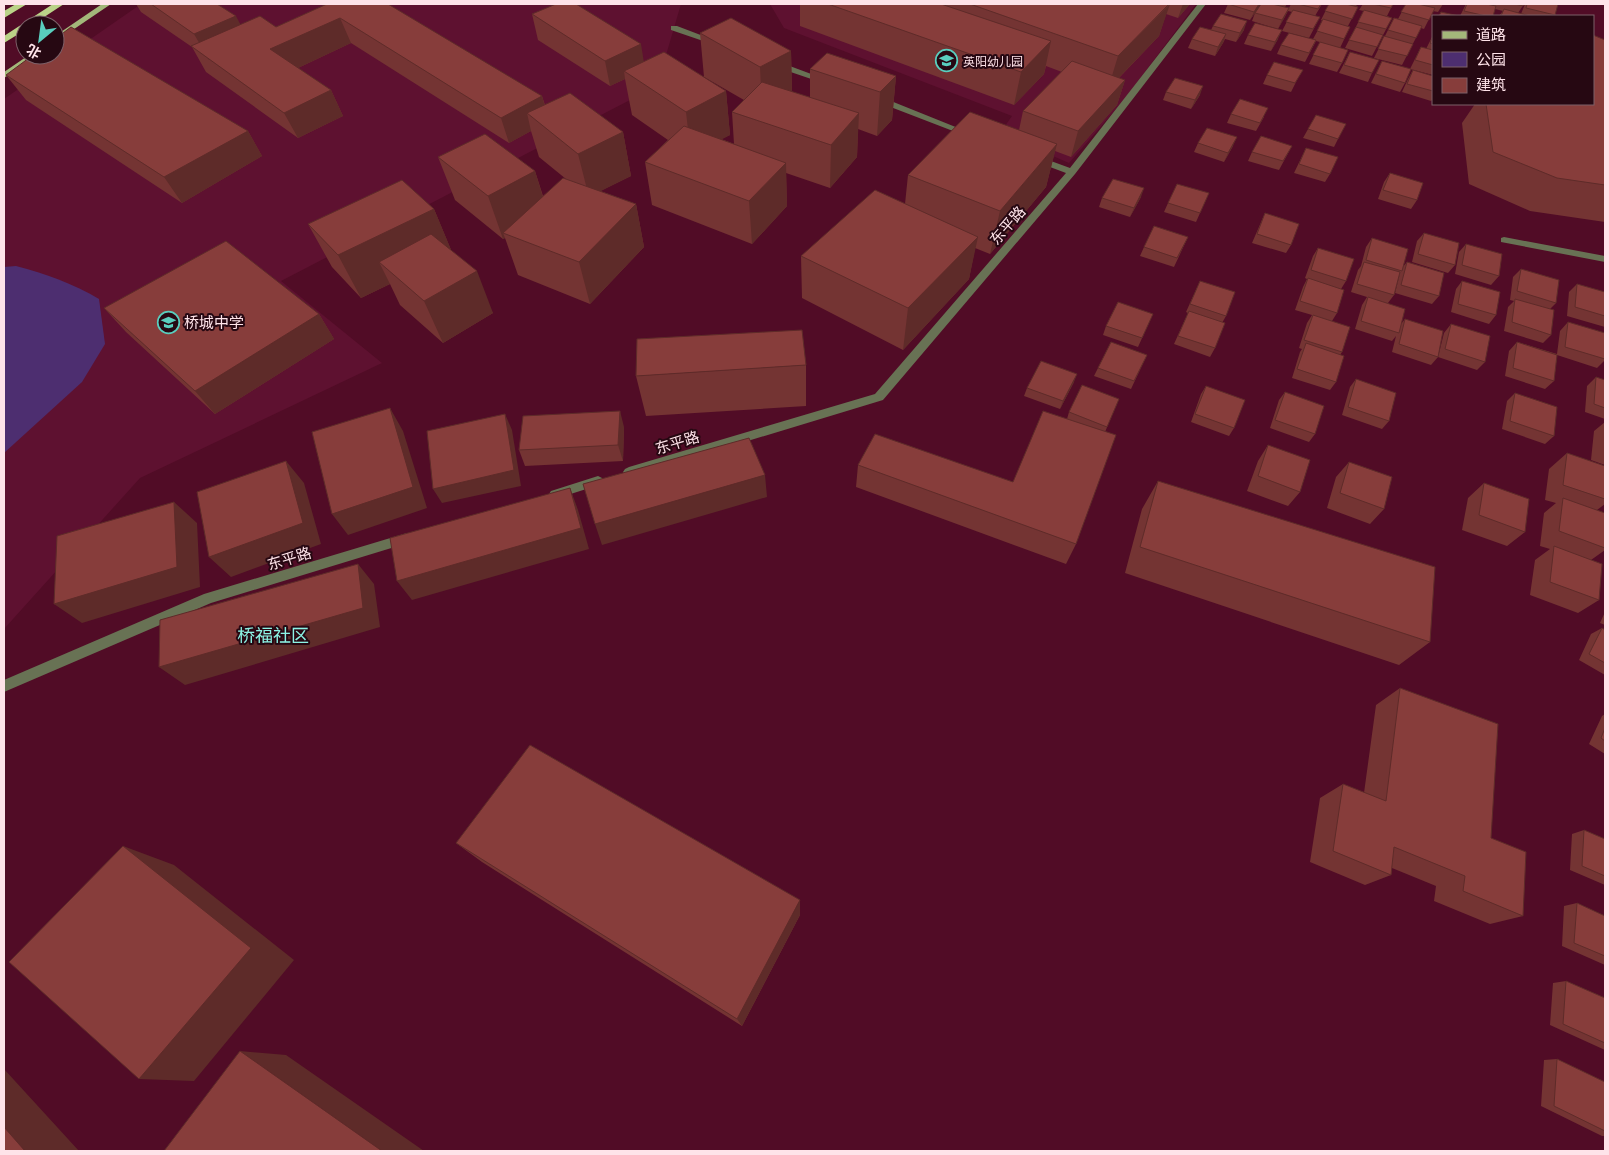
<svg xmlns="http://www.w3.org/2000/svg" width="1609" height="1155" viewBox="0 0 1609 1155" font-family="'Noto Serif','Noto Sans SC',serif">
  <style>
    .built { fill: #5e1130 }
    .green { fill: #4d2e70 }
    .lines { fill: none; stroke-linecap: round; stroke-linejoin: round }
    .minor { fill: #687254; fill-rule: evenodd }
    .major { fill: #a3b77a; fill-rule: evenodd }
    .highway { fill: #bbd388; fill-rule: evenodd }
    .wall { fill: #743433 }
    .shaded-wall { fill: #5e2b29 }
    .building { fill: #873d3b; stroke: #5e2b29 }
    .labels { text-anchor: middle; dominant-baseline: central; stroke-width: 4; stroke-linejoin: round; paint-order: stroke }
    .far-poi-label { font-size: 12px; fill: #fee3e9; stroke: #260812; text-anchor: start }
    .street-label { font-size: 15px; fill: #fee3e9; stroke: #260812 }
    .poi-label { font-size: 15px; fill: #fee3e9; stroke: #260812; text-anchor: start }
    .quarter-label { font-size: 18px; fill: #8cf3e4; stroke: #260812 }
  </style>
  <rect width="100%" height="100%" fill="#510c26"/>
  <path class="built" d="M141 4H681L657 86 281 281 382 363 140 478 4 629V99Z
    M770 4H1196L1123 101 1069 163 1000 133 1012 116 784 28Z"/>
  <path class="green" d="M16 266C46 274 72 283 99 299L105 344 82 382 4 453V267Z"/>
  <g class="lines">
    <path class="minor" d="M1198 4H1206L1075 174 883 400 629 477 625 475 623 472 625 469 629 467 875 394 1066 173 1034 161V157H1040L1070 168Z
      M671 26H677L719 42 712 44 671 30Z
      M773 62H779L830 81 823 83 773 66Z
      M875 97H881L973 134 966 136 875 101Z
      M1504 237 1605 256V262L1501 242V238Z
      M598 476 602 478 604 481 602 484 555 499 551 497 549 494 551 491Z
      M407 533 411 534 413 538 411 542 211 603 4 692V680L204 594Z"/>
    <path class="major" d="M102 4H111L55 42V36Z
      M29 55H38L4 78V72Z"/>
    <path class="highway" d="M16 4H27L4 18V11Z
      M53 4H64L32 25H25V30L4 43V36Z"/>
  </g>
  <path class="wall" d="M136 4H217L241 25 276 27 327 4 542 96 545 105 623 132 631 176 600 191 636 204 644 247 590 304 518 275 505 238 503 239 455 200 438 157 535 171 543 196 566 179 539 157 531 131 509 143 351 43 298 68 331 90 343 116 298 138 206 72 192 47 141 12Z
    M800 4H1190L1178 18 1166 14 1159 36 1119 78 1125 80 1117 105 1071 157 1055 151 1046 187 990 254 975 248 969 279 903 350 802 298 801 256 905 204 908 175 1019 130 1023 111 1062 72 1046 66 1044 74 1014 105 800 26Z
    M1228 4 1258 9 1261 4H1287L1285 7 1289 8 1291 4H1322L1315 16 1320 17 1309 38 1282 31 1292 12 1288 11 1278 29 1252 21 1255 13 1250 20 1224 13Z
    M1329 4H1358L1356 6 1358 7 1348 26 1350 27 1340 48 1342 63 1337 72 1309 64 1320 42 1316 41 1305 62 1277 54 1281 45 1313 39 1323 21 1321 20Z
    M1363 4H1393L1387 16 1392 18 1372 56 1345 48 1364 11 1359 10Z
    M1406 4H1443L1438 12 1433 11 1424 29 1421 28 1402 65 1374 58 1394 18 1398 19Z
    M1466 4H1490H1489L1491 5V4H1524L1518 13 1521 14 1525 4H1563L1562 5 1558 4 1554 16H1499L1503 11 1495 9 1493 16H1460Z
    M532 14 644 62 726 91 730 135 721 139 734 144 732 112 744 100 704 77 700 33 791 51 792 92 810 98V69L896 76 892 120 877 136 858 129 857 157 830 188 786 173 787 206 752 244 652 205 645 162 668 140 632 115 625 79 610 86 538 40Z
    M1213 26 1244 30 1236 42 1225 39 1223 43 1215 56 1188 48 1192 39 1211 30Z
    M1248 35 1278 39 1271 51 1244 44Z
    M1433 35V75L1410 69 1421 47 1426 49Z
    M1605 40V222L1530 211 1469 184 1462 123 1475 104H1593Z
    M1350 52 1372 73 1368 82 1339 73Z
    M1382 61 1405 83 1400 92 1371 83Z
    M1413 70 1433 76V99L1431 101 1402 92 1408 79Z
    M6 75 248 131 262 156 182 203 26 100Z
    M1267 75 1298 78 1291 92 1263 84Z
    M1166 92 1200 95 1191 109 1163 100Z
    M1231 114 1264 117 1256 131 1227 123Z
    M1316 115 1338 139 1334 147 1303 138Z
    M1198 143 1233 146 1224 162 1194 152Z
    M1292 146 1279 170 1248 161 1252 152Z
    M1306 148 1330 174 1325 182 1294 173Z
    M1390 173 1417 200 1411 209 1378 199 1384 182Z
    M1209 193 1196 222 1164 212 1168 203Z
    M1141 197 1130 217 1099 207 1102 198Z
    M434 209 451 250 493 313 443 343 400 305 390 284 361 298 332 267 308 224Z
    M1265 213 1291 245 1286 253 1252 243Z
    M1424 233 1455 265 1448 273 1412 262 1417 241Z
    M1188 237 1174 267 1140 256 1144 247Z
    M1372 238 1402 268 1407 262 1439 296 1432 304 1395 293 1400 273 1394 295 1388 303 1401 324 1405 319 1438 357 1431 365 1392 352 1396 336 1392 341 1355 329 1362 305 1367 297 1351 292 1358 270 1361 266 1366 247Z
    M1466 244 1499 276 1491 285 1455 274 1459 252Z
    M1318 248 1346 281 1341 289 1337 313 1332 321 1342 352 1340 355 1336 382 1330 390 1292 378 1300 352 1302 349 1299 348 1307 323 1312 315 1295 310 1303 287 1307 279 1305 278 1313 256Z
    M1521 269 1556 303 1550 309 1551 335 1543 343 1504 331 1508 307 1514 301 1510 300 1513 277Z
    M1200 281 1226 316 1222 323 1215 348 1210 357 1174 344 1188 313 1186 312Z
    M1462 281 1496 315 1489 324 1451 312 1456 289Z
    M1577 284 1605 292V327L1567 316 1569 292Z
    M104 308 319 314 334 339 215 414 126 332Z
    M1153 314 1138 347 1103 335 1106 326Z
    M1568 322 1605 333V360L1597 368 1557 355 1554 381 1545 389 1505 376 1509 351 1517 342 1557 354 1560 331Z
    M1451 324 1485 362 1477 370 1438 357 1444 333Z
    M1147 355 1131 389 1094 376 1098 368Z
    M806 365V406L646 416 636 376Z
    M1596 377 1605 380V419L1585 412 1587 386Z
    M1356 379 1389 421 1382 429 1342 415 1350 387Z
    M1074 382 1060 409 1024 396 1027 388Z
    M1206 386 1234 428 1229 436 1191 422 1201 394Z
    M1285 392 1315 434 1309 442 1270 428 1279 400Z
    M1515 393 1554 436 1545 444 1502 429 1507 401Z
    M1119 399 1105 432 1076 544 1066 564 856 487 858 465 1013 482 1067 419 1069 412Z
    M1605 422V465L1591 460 1594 431Z
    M624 427 623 461 525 466 519 450Z
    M1268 445 1300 492 1288 506 1247 491 1258 461Z
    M1567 453 1605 466V504L1597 510 1605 513V550L1591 560 1599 600 1578 613 1530 595 1535 560 1550 549 1540 546 1544 513 1556 503 1545 500 1549 469Z
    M1349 462 1384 509 1370 524 1327 508 1336 477Z
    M1158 481 1430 642 1399 665 1125 573 1142 509Z
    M1484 483 1525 532 1507 546 1462 530 1468 498Z
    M1605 612V625L1600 623Z
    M1602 628 1605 630V675L1579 660 1591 634Z
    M1400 688 1491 838 1523 916 1490 924 1434 901 1436 886 1392 868 1391 875 1365 885 1310 862 1320 798 1343 784 1364 793 1376 705Z
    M1605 714V754L1589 744 1602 716Z
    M1584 830 1605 839V885L1570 870 1572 834Z
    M456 843 800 915 742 1026 482 862Z
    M1577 903 1605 916V965L1562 946 1564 906Z
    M1566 981 1605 998V1050L1550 1025 1553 983Z
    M1557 1059 1605 1082V1136H1602L1541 1106 1544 1060Z"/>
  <path class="shaded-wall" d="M1170 4 1159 36 1108 89 1118 56Z
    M1183 4H1190L1178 18Z
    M1259 4H1260L1258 9 1250 20 1254 12Z
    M1289 8 1285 17 1278 29 1282 20Z
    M236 16 249 41 209 60 194 34Z
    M340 18 351 43 283 75 270 49Z
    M1247 21 1244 30 1236 42 1240 33Z
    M1282 30 1278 39 1271 51 1275 42Z
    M1226 34 1223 43 1215 56 1218 47Z
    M1051 41 1044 74 1014 105 1021 72Z
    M641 44 645 69 624 71 625 79 610 86 605 61Z
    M791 51 792 94 762 111 760 67Z
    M896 76 892 120 877 136 880 92Z
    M1125 80 1117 105 1071 157 1078 131Z
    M1203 86 1200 95 1191 109 1195 100Z
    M331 90 343 116 298 138 284 113Z
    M726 91 730 135 691 156 686 112Z
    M542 96 549 121 527 113 531 131 509 143 501 118Z
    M859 113 857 157 830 188 831 145Z
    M248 131 262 156 182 203 164 177Z
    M623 132 631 176 589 197 578 154Z
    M1237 137 1233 146 1224 162 1228 153Z
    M1057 144 1046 187 990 254 1000 211Z
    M786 163 787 206 752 244 749 201Z
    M535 171 548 214 503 233 505 238 503 239 488 196Z
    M1144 188 1141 197 1130 217 1134 208Z
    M636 204 644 247 590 304 579 262Z
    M434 209 452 252 379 262 390 284 361 298 338 255Z
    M978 237 969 279 903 350 908 308Z
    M477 271 493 313 443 343 424 301Z
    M319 314 334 339 215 414 195 391Z
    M1077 374 1074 382 1060 409 1063 401Z
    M390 408 403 431 427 508 348 535 332 514Z
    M620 411 624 427 623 461 618 445Z
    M505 414 512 430 521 486 442 503 433 489Z
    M286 461 304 483 321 544 231 577 209 557Z
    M765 475 767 497 602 545 595 524Z
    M570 488 578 510 589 549 412 600 397 581Z
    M174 502 197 523 200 587 82 623 54 604Z
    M358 564 374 584 380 627 185 685 159 667Z
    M123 846 174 865 294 960 194 1081 139 1079Z
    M800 900V915L742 1026 737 1019Z
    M240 1051 286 1055 424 1151H382Z
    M4 1069 79 1151H25L4 1127Z"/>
  <path class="building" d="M151 4H217L236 16 194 34Z
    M327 4H388L542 96 501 118 340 18 270 49 331 90 284 113 191 46 260 16 276 27Z
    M556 4H576L641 44 605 61 532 14Z
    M828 4H941L1051 41 1021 72Z
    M970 4H1169L1118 56Z
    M1228 4H1259L1254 12Z
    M1261 4H1272L1289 8 1282 20 1255 13Z
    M1298 4H1321L1318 9Z
    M1329 4H1346L1358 7 1352 19 1325 11Z
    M1373 4H1393L1391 8Z
    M1406 4H1418L1435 8 1429 20 1401 12Z
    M1467 4H1486L1496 6 1493 16H1486L1464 11Z
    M1515 4H1524L1523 6Z
    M1527 4H1558L1555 15 1526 8Z
    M1504 9 1530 16H1501Z
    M1293 10 1320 17 1313 29 1286 22Z
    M1364 10 1392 18 1386 29 1358 22Z
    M1441 12 1459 16H1439Z
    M1221 14 1247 21 1240 33 1213 26Z
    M731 18 791 51 760 67 700 33Z
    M1394 18 1422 26 1416 38 1388 30Z
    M1323 19 1350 27 1344 39 1317 31Z
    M1255 23 1282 30 1275 42 1248 35Z
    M71 27 248 131 164 177 6 75 33 55H55V39Z
    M1200 27 1226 34 1218 47 1192 39Z
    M1356 27 1383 35 1377 47 1349 40Z
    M1289 33 1316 40 1309 53 1281 45Z
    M1593 35 1605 40V185L1557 178 1493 152 1486 104H1593Z
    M1384 36 1413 44 1407 56 1378 49Z
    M1433 36V44L1430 43Z
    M1320 42 1348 50 1342 63 1313 55Z
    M1421 47 1433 50V65L1415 60Z
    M664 52 726 91 686 112 624 71Z
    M1350 52 1379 60 1372 73 1344 65Z
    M827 53 896 76 880 92 810 69Z
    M1072 61 1125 80 1078 131 1023 111Z
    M1382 61 1411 69 1405 83 1376 74Z
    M1274 62 1303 70 1295 83 1267 75Z
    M1413 70 1433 76V91L1407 84Z
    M1175 78 1203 86 1195 100 1166 92Z
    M762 82 859 113 831 145 732 112Z
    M570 93 623 132 578 154 527 113Z
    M1240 99 1268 108 1260 123 1231 114Z
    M970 112 1057 144 1000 211 908 175Z
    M1316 115 1346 124 1338 139 1308 129Z
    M684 126 786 163 749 201 645 162Z
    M1207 128 1237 137 1228 153 1198 143Z
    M485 134 535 171 488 196 438 157Z
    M1261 136 1292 146 1283 161 1252 152Z
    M1306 148 1338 157 1330 174 1299 164Z
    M1390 173 1423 183 1417 200 1383 190Z
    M563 178 636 204 579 262 503 233Z
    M1113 179 1144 188 1134 208 1102 198Z
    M402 180 434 209 338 255 308 224Z
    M1177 184 1209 193 1200 213 1168 203Z
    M875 190 978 237 908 308 801 256Z
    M1265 213 1299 224 1291 245 1257 234Z
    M1154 226 1188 237 1177 258 1144 247Z
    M1424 233 1459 243 1455 265 1418 254Z
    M431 234 477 271 424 301 379 262Z
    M1372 238 1408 249 1402 271 1366 260Z
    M226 241 319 314 195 391 104 308Z
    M1466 244 1502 254 1499 276 1462 265Z
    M1318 248 1354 259 1346 281 1311 270Z
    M1364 262 1400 272 1394 295 1357 284Z
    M1407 262 1444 273 1439 296 1401 285Z
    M1521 269 1559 280 1556 303 1517 291Z
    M1308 278 1344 290 1337 313 1300 301Z
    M1200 281 1235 292 1226 316 1190 304Z
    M1462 281 1500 292 1496 315 1458 304Z
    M1577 284 1605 292V316L1575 307Z
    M1368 297 1405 309 1399 333 1361 321Z
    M1515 299 1554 310 1551 335 1512 322Z
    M1118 302 1153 314 1142 338 1106 326Z
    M1189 311 1225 323 1215 348 1178 336Z
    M1313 315 1350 327 1342 352 1304 340Z
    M1405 319 1443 331 1438 357 1399 344Z
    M1568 322 1605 333V359L1565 347Z
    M1451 324 1490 336 1485 362 1445 349Z
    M802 330 806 365 636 376 637 339Z
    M1111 342 1147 355 1134 381 1098 368Z
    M1517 342 1557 355 1554 381 1513 368Z
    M1306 343 1344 356 1336 382 1297 369Z
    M1041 361 1077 374 1063 401 1027 388Z
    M1596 377 1605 380V408L1594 404Z
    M1356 379 1396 393 1389 421 1348 407Z
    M1082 385 1119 399 1107 427 1069 412Z
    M1206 386 1245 400 1234 428 1195 414Z
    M1285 392 1324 406 1315 434 1275 420Z
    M1515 393 1557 407 1554 436 1510 421Z
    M390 408 413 487 332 514 312 432Z
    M620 411 618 445 519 450 523 416Z
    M1043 411 1116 435 1076 544 858 465 875 434 1013 482Z
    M505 414 514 470 433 489 427 431Z
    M749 438 765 475 595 524 583 484Z
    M1268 445 1310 460 1300 492 1258 476Z
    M1567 453 1605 466V499L1563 485Z
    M286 461 303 523 209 557 197 492Z
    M1349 462 1392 477 1384 509 1340 493Z
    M1158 481 1435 567 1430 642 1140 547Z
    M1484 483 1529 499 1525 532 1479 515Z
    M570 488 581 528 397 581 390 538Z
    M1563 498 1605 513V548L1559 531Z
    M174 502 177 567 54 604 57 536Z
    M1554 546 1602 564 1599 600 1550 582Z
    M358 564 363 608 159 667 160 620Z
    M1602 628 1605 630V663L1589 654Z
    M1400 688 1498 724 1491 838 1526 852 1523 916 1463 891 1465 876 1394 847 1391 875 1333 851 1343 784 1386 801Z
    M1605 728V741L1601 738Z
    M530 745 800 900 737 1019 456 843Z
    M1584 830 1605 839V876L1582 866Z
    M123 846 251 948 139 1079 9 962Z
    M1577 903 1605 916V956L1574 943Z
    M1566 981 1605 998V1043L1563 1024Z
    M240 1051 382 1151H164Z
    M1557 1059 1605 1082V1131L1554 1106Z
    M4 1127 25 1151H4Z"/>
  <defs>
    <symbol id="school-ring" viewBox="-11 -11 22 22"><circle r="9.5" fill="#260812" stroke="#59cebe" stroke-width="1.5"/><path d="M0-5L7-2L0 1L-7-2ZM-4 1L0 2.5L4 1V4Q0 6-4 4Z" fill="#59cebe"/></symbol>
  </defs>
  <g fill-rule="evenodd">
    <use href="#school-ring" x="934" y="48" width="25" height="25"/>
    <use href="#school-ring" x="156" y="310" width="25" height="25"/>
  </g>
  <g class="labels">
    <g class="far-poi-label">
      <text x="963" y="61">英阳幼儿园</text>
    </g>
    <g class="street-label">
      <text transform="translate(1007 225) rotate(-49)">东平路</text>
      <text transform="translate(677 442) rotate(-17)">东平路</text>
      <text transform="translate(289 558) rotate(-17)">东平路</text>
    </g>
    <g class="poi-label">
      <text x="184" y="322">桥城中学</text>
    </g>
    <g class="quarter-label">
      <text x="273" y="635">桥福社区</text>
    </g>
  </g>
  <rect width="1609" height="1155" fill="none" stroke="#fee3e9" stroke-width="10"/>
  <rect x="1432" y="15" width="162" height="90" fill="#260812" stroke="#7c6068"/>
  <rect x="1442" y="31" width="25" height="8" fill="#a3b77a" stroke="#7c6068"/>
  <text x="1476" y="40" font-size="15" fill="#fee3e9">道路</text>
  <rect x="1442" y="52" width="25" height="15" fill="#4d2e70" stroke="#7c6068"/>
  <text x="1476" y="65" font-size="15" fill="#fee3e9">公园</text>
  <rect x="1442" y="78" width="25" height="15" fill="#873d3b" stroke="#7c6068"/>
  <text x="1476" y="90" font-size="15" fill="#fee3e9">建筑</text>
  <g transform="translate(40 40) rotate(209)"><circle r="24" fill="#260812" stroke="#7c6068"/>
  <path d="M0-4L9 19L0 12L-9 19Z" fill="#59cebe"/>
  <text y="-8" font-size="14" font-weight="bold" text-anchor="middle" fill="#fee3e9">北</text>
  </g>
</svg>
